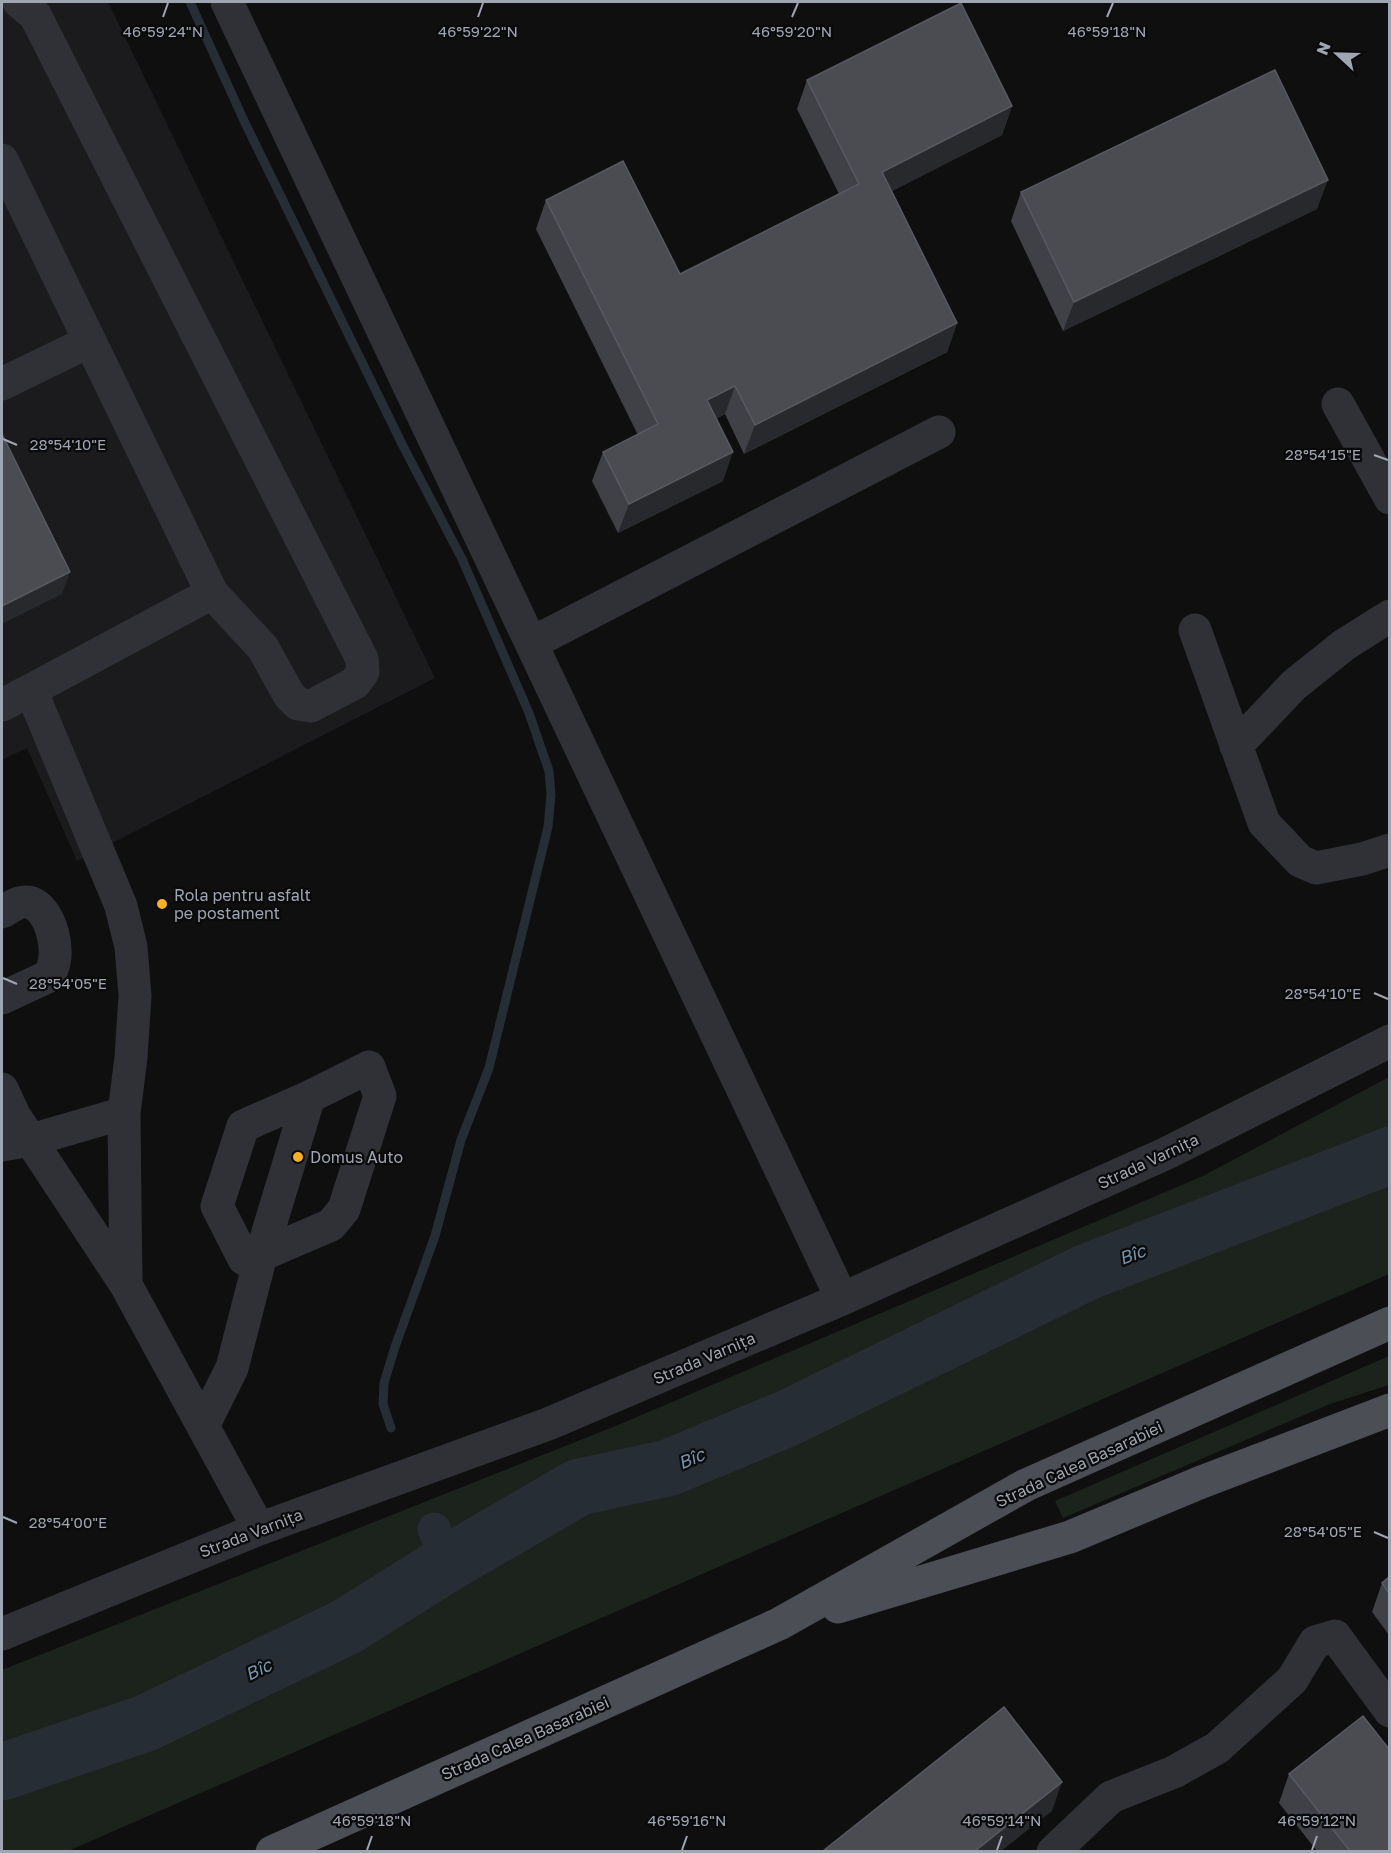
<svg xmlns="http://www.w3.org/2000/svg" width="1391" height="1853" viewBox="0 0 1391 1853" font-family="'Golos Text',sans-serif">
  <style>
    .built { fill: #1b1b1d }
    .green { fill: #1b231c }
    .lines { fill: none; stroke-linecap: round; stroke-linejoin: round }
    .stream { stroke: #262d34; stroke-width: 9 }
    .canal { stroke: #262d34; stroke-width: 33 }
    .river { stroke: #262d34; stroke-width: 57 }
    .minor { stroke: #303136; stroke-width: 33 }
    .major { stroke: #4c4e55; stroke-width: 33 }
    .wall { fill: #404146 }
    .shaded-wall { fill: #28292c }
    .building { fill: #4b4c52; stroke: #585a61; stroke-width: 1.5 }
    .ticks { fill: none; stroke: #a0a5b2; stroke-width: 2 }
    .poi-dot { fill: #f5b023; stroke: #0a0a0b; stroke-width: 2 }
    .labels { text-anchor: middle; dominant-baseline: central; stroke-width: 4.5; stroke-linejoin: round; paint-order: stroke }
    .poi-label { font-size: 16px; fill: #a0a5b2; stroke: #0a0a0b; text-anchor: start }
    .street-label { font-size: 16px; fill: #a0a5b2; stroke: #0a0a0b }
    .water-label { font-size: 18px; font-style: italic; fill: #7593af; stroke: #0a0a0b }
    .ticks-label { font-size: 15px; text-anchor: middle; fill: #a0a5b2; stroke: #0a0a0b; stroke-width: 4.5; stroke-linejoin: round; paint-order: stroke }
  </style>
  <rect width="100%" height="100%" fill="#0f0f10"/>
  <path class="built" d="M2 2H108L435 678 77 861 27 748 2 760Z"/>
  <path class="green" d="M1389 1077V1274L68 1851H2V1670L618 1425 1203 1176Z
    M1389 1356V1385L1330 1404 1063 1518 1055 1501Z"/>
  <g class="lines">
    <path class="stream" d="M190 2 246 125 403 446 462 559 529 713 549 771 551 795 548 827 489 1068 461 1140 435 1236 395 1347 384 1383 383 1404 391 1428"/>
    <path class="canal" d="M434 1529 448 1563"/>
    <path class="river" d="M2 1772 146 1723 346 1627 448 1563 579 1487 668 1468 788 1418 1087 1272 1371 1163 1390 1155"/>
    <path class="minor" d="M227 2 842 1299
      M2 160 212 593 263 648 289 695 298 704 311 706 355 683 363 672 362 659 35 15 19 2
      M2 384 90 341
      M1338 404 1390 498
      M212 593 31 690 121 906 131 947 135 996 131 1057 124 1113 126 1285 259 1529
      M1195 630 1264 823 1300 861 1316 868 1362 859 1390 850
      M532 643 939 432
      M2 705 31 690
      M1236 746 1294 685 1344 645 1390 616
      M2 912C9 908 19 901 27 902 51 904 65 959 47 977L2 998
      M2 1089 14 1115 126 1285
      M2 1145 31 1140 124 1113
      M203 1426 232 1368 261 1255 309 1097 243 1126 217 1206 244 1259 261 1255 331 1225 344 1209 380 1096 369 1067 309 1097
      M2 1634 259 1529 548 1424 842 1299 1167 1153 1390 1041
      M1053 1852 1111 1797 1174 1772 1217 1748 1292 1680 1315 1642 1335 1636 1390 1711"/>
    <path class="major" d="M838 1607 1070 1537 1199 1483 1390 1410
      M272 1852 779 1624 1026 1485 1390 1323"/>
  </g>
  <path class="wall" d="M807 80 1012 106 1002 135 892 191 957 323 947 352 744 454 725 414 716 419 723 481 618 533 592 481 603 452 638 435 536 229 546 200 680 274 839 194 797 109Z
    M1021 192 1317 209 1063 331 1011 221Z
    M1389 1577V1635L1372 1612 1382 1583Z
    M1289 1774 1389 1851H1317L1279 1803Z"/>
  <path class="shaded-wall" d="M1012 106 1002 135 872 201 882 172Z
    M1328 180 1317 209 1063 331 1074 302Z
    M957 323 947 352 744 454 755 425Z
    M735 386 725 414 696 429 707 400Z
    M733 452 723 481 618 533 629 504Z
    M70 572 62 594 2 624V606Z
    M1062 1782 1052 1811 1001 1851H975Z"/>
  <path class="building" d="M961 3 1012 106 882 172 957 323 755 425 735 386 707 400 733 452 629 504 603 452 658 424 546 200 623 161 680 274 859 184 807 80Z
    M1275 70 1328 180 1074 302 1021 192Z
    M2 434 70 572 2 606Z
    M1389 1577V1593L1382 1583Z
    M1004 1707 1062 1782 975 1851H823Z
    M1363 1716 1389 1749V1851H1350L1289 1774Z"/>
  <path class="ticks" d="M163 17 168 3M478 17 483 3M792 17 798 3M1107 17 1113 3M3 439 17 445M1374 455 1388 460M3 978 17 984M1374 993 1388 999M3 1517 17 1523M1374 1532 1388 1538M367 1850 372 1836M682 1850 687 1836M997 1850 1002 1836M1312 1850 1317 1836"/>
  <g class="poi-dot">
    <circle cx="162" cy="904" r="6"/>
    <circle cx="298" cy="1157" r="6"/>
  </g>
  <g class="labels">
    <g class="poi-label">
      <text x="174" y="895">Rola pentru asfalt<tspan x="174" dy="18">pe postament</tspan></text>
      <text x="310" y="1157">Domus Auto</text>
    </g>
    <g class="street-label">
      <text transform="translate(1148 1161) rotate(-25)">Strada Varnița</text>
      <text transform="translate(704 1358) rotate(-23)">Strada Varnița</text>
      <text transform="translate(1079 1464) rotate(-25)">Strada Calea Basarabiei</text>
      <text transform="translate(251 1533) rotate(-21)">Strada Varnița</text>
      <text transform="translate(525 1738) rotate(-24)">Strada Calea Basarabiei</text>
    </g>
    <g class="water-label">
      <text transform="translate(1132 1254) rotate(-21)">Bîc</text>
      <text transform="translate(691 1458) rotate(-23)">Bîc</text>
      <text transform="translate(258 1669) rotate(-26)">Bîc</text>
    </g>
  </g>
  <g class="ticks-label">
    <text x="1107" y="37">46°59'18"N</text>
    <text x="163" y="37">46°59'24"N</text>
    <text x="478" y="37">46°59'22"N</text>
    <text x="792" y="37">46°59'20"N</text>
    <text x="68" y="450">28°54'10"E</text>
    <text x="1323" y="460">28°54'15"E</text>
    <text x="68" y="989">28°54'05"E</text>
    <text x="1323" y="999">28°54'10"E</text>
    <text x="68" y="1528">28°54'00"E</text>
    <text x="1323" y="1537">28°54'05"E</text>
    <text x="372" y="1826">46°59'18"N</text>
    <text x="687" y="1826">46°59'16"N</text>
    <text x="1002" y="1826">46°59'14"N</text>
    <text x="1317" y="1826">46°59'12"N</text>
  </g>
  <rect width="1391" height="1853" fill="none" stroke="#a0a5b2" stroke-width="6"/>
  <g transform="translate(1337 54) rotate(292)" stroke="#0a0a0b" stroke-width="4.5" paint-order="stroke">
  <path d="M0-4.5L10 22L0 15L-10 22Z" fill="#a0a5b2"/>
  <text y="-9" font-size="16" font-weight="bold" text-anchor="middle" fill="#a0a5b2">N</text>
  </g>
</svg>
